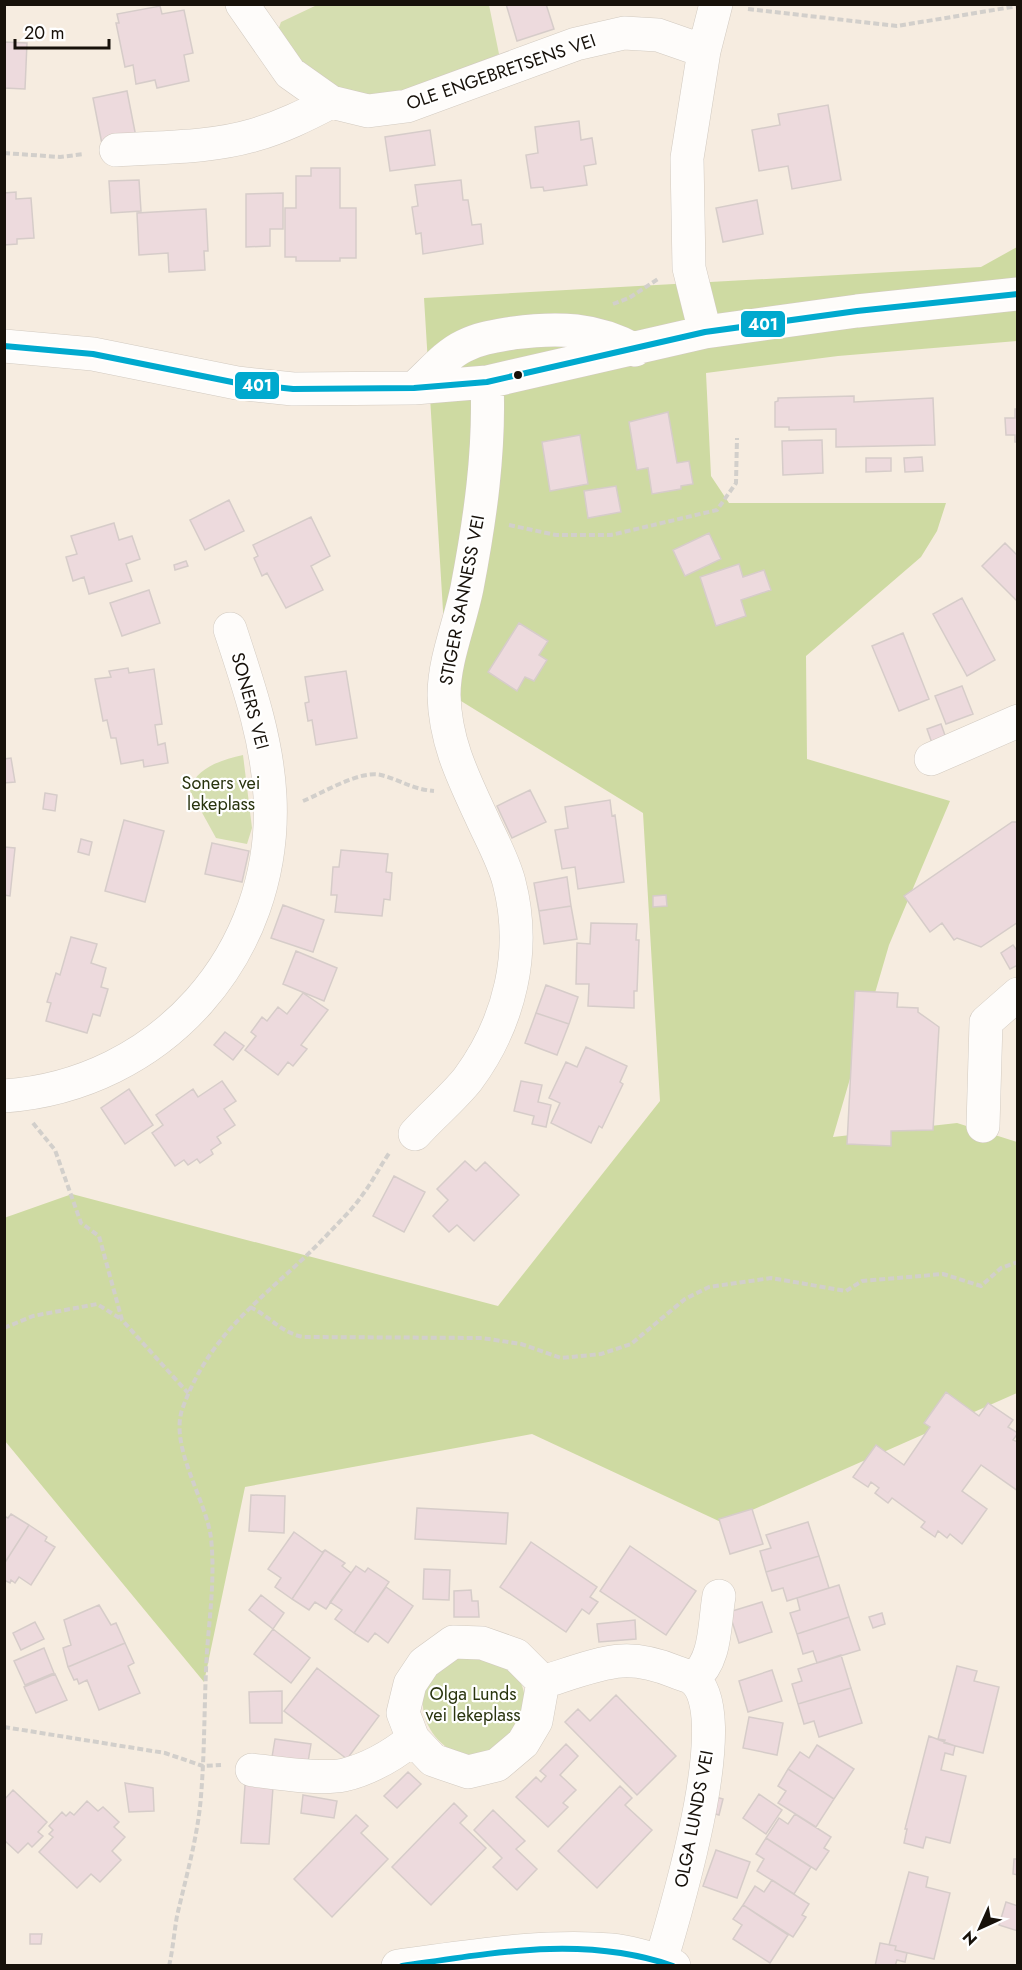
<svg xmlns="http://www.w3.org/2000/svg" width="1022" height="1970" viewBox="0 0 1022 1970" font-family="Jost,sans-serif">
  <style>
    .green { fill: #d5deb0 }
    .forest { fill: #cedaa2 }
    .building { fill: #eddadd; stroke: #d6ccc9; stroke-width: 1.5 }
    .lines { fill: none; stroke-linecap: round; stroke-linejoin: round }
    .minor-casing { stroke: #d2cac0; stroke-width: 34 }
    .path { stroke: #d2cfcb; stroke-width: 4; stroke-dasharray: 6 3; stroke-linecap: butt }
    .minor { stroke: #fefcfa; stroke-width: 33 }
    .bus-1-casing { stroke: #fff; stroke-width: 10 }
    .bus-1 { stroke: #00a9ce; stroke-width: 6 }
    .bus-dot { fill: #17110a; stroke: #fff; stroke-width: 2 }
    .labels { text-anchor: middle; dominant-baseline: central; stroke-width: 4.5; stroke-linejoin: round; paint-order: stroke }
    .street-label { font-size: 18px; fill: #17110a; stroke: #fff }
    .park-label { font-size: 18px; fill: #29340e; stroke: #fff }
    .line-badge { stroke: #fff; stroke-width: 2 }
    .badge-label { font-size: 16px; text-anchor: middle; font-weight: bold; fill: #fff }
  </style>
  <rect width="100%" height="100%" fill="#f6ece0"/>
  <path class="green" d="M317 5H489L499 54C456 75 383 111 336 86 313 74 293 55 276 36L281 22Z
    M243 755 252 828 247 844 216 838 189 789C198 767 221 760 243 755Z
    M472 1653C500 1665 525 1668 525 1704 525 1716 516 1732 507 1740 502 1743 497 1749 492 1751 461 1766 430 1742 424 1713 422 1703 421 1691 426 1682 436 1665 456 1660 472 1653Z"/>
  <path class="forest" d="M1017 247V341L838 356 706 373 711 476 729 503H946L937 531 921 557 806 656 807 759 950 801 889 945 833 1137 957 1123 1017 1142V1393L723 1523 532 1434 245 1487 204 1682 5 1441 4 1218 72 1194 498 1306 660 1101 643 813 448 693 424 298 981 267Z"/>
  <path class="building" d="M506 4H546L554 29 517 41Z
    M160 6 162 14 184 10 193 53 184 55 189 81 157 88 155 80 136 84 133 65 125 67 116 23H119L117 14Z
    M4 42 27 43 25 89 4 88Z
    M127 91 136 137 102 144 93 98Z
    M828 105 841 180 792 189 788 166 759 171 752 130 780 125 778 114Z
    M579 121 581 140 592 138 596 164 584 166 587 185 544 191 543 187 531 188 526 155 538 153 535 127Z
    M430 130 435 165 390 171 385 137Z
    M311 168H340V208H356V258H340V261H296V257H285V208H296V176H311Z
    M139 180 141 211 111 213 109 181Z
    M461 180 463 200H468L472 225 481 224 483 244 423 254 421 233 416 234 412 207 418 206 415 185Z
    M16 192V199L31 198 34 238 17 239V244L4 245V193Z
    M283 193V229H270V246L246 247V194Z
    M757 200 763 234 723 242 716 208Z
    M206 209 208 251H204L205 270 169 272 168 253 139 255 137 213Z
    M854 396V402L933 398 935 445 836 447V429L789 430V427H775V402L778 401V398Z
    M1015 409H1018V442H1015V435H1006L1005 418H1015Z
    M668 412 677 463 689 461 693 484 681 486V489L652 494 648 468 637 470 629 422Z
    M580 435 588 484 550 491 542 442Z
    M822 440 823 473 783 475 782 441Z
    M922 457 923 471 905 472 904 458Z
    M866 458H891V471L866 472Z
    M616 486 621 512 588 518 584 491Z
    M229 500 244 531 205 550 190 520Z
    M311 517 330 556 311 566 323 590 286 608 267 573 262 576 254 558 258 556 253 545Z
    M114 523 119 540 132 536 140 559 126 564 132 581 89 594 84 577 73 581 66 557 77 554 71 536Z
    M709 533 721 559 685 576 673 550Z
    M1005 543 1018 556V602L982 566Z
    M186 561 188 566 175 570 174 565Z
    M739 564 743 577 764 570 771 590 741 600 746 616 716 626 700 577Z
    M149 590 160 623 122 636 110 603Z
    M962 598 995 660 967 676 933 614Z
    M519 623 548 641 539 655 547 660 534 681 525 677 517 691 488 672Z
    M903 633 929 699 899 711 872 646Z
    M128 668 129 673 154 669 162 724 155 725 158 745 165 743 168 763 144 767 143 760 121 764 116 738H111L107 720 103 721 95 679 111 677 109 671Z
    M346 671 357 738 316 745 312 720 308 721 305 703 309 702 305 677Z
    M962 686 973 714 946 724 935 696Z
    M941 724 947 741 933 746 927 729Z
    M11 758 15 782 4 783V759Z
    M530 790 546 822 512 838 497 806Z
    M45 793 57 795 55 811 43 809Z
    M610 800 612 816 615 815 624 882 578 889 575 867 562 869 555 830 568 828 565 807Z
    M124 820 164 831 145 902 105 891Z
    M1012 822H1018V922L981 947 957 938 954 940 942 923 930 932 904 896Z
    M81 839 92 842 89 855 78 852Z
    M212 843 249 851 242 882 205 874Z
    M4 847 15 848 10 896 4 895Z
    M341 850 388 854 386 872 392 873 390 900 384 899 382 916 335 912 337 895H331L333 867H339Z
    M567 877 571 906 539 911 534 883Z
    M666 895 667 906 653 907V896Z
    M283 905 324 920 313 952 271 938Z
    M571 906 577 939 544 944 539 911Z
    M591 923 637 924 636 940H639L637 991H634V1008L588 1006 589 984H576L577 943 590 944Z
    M71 937 97 944 91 963 106 968 101 987 108 989 100 1016 93 1014 87 1033 46 1021 51 1003 47 1002 56 973 60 975Z
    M1013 945 1018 952V965L1010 969 1001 953Z
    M296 951 337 968 324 1001 283 984Z
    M546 985 578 997 569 1024 536 1013Z
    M855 991 898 993 897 1007 918 1008V1012L939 1027 933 1130 891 1131V1146L847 1144Z
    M303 993 328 1010 301 1045 307 1049 293 1066 288 1062 278 1075 245 1050 256 1036 251 1032 262 1017 267 1021 278 1007 287 1014Z
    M536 1013 569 1024 557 1055 525 1043Z
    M225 1032 244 1046 233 1060 214 1045Z
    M586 1047 627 1066 620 1082 623 1084 602 1128 599 1126 591 1143 551 1123 560 1103 549 1098 566 1062 577 1067Z
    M222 1081 236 1101 224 1109 235 1125 217 1137 221 1143 211 1150 213 1154 200 1163 197 1159 188 1165 184 1160 175 1166 152 1133 163 1125 156 1115 193 1089 198 1097Z
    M521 1081 542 1085 538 1102 551 1105 546 1127 532 1124 534 1116 514 1111Z
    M129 1089 153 1125 125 1144 101 1108Z
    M465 1161 476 1171 485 1162 519 1195 474 1241 457 1225 449 1232 433 1216 448 1200 437 1189Z
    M394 1176 425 1192 404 1232 373 1216Z
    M946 1392 979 1416 988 1403 1013 1420 1008 1427 1018 1433 1013 1440 1018 1442V1491L981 1465 962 1491 987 1509 962 1544 950 1534 947 1538 938 1531 935 1537 921 1527 925 1522 892 1498 888 1503 875 1493 879 1488 871 1482 868 1487 853 1477 876 1445 904 1465 930 1427 924 1423Z
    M251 1495 285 1496 284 1533 249 1531Z
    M417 1508 508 1513 506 1544 415 1539Z
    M752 1509 763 1544 730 1554 719 1519Z
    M11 1514 29 1525 4 1564V1516L8 1518Z
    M808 1522 819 1556 766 1572 760 1551 771 1548 766 1535Z
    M29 1525 47 1537 45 1541 55 1547 31 1585 19 1577 15 1583 11 1580 10 1583 4 1580V1564Z
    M294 1532 322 1552 325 1550 292 1599 275 1587 281 1578 268 1569Z
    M531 1542 597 1587 590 1597 598 1602 589 1614 582 1609 566 1632 500 1587Z
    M630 1546 696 1591 666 1635 600 1591Z
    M325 1550 345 1563 342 1566 351 1573 326 1609 315 1602 309 1610 292 1599Z
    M819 1556 829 1588 787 1601 783 1588 772 1591 766 1572Z
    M356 1566 365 1572 368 1568 389 1582 354 1633 335 1619 342 1610 330 1602Z
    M424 1569 450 1570 449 1600 423 1599Z
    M839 1585 849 1617 797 1634 790 1613 800 1610 797 1598Z
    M386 1587 413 1606 388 1643 375 1633 368 1642 354 1633Z
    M471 1590 472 1601H478L479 1617H454V1591Z
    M261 1595 284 1613 273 1629 249 1610Z
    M762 1602 772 1632 739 1643 729 1612Z
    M99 1605 111 1625 116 1623 125 1643 68 1667 63 1648 71 1645 64 1620Z
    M882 1613 885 1624 873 1628 869 1617Z
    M849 1617 860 1650 817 1663 813 1651 803 1654 797 1634Z
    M635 1620 636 1639 599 1642 597 1624Z
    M35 1622 44 1639 21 1650 13 1633Z
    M273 1629 310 1658 291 1683 254 1654Z
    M125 1643 134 1663 128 1666 140 1693 99 1710 87 1680 79 1684 77 1679 74 1680 68 1667Z
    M44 1648 54 1673 25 1685 14 1661Z
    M841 1655 851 1688 798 1704 792 1684 802 1681 798 1669Z
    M957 1666 977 1671 974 1681 999 1687 983 1753 944 1743 945 1740 938 1739Z
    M317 1668 379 1716 347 1759 284 1711Z
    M772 1670 782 1701 748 1712 739 1681Z
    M55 1674 67 1700 36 1713 24 1687Z
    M851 1688 862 1723 819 1737 814 1721 804 1724 798 1704Z
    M282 1691V1723H250L249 1692Z
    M616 1695 676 1756 637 1795 565 1722 578 1709 590 1721Z
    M749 1717 783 1723 777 1755 743 1748Z
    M929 1736 955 1746 953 1755 945 1753 941 1770 966 1776 950 1843 926 1837 923 1848 904 1843 907 1829H905Z
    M275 1739 311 1744 308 1762 272 1757Z
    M566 1744 578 1756 560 1775 576 1790 563 1803 568 1807 548 1827 516 1797 536 1777 541 1782 546 1776 540 1771Z
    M817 1745 854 1769 834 1799 788 1769 800 1752 809 1758Z
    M788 1769 834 1799 816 1827 778 1803 786 1791 778 1786Z
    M408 1772 421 1784 397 1808 384 1796Z
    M125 1783 153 1788 154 1811 129 1812Z
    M245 1785 273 1787 269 1844 241 1843Z
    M620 1786 632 1798 625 1805 652 1830 597 1888 558 1851Z
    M13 1790 47 1822 38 1832 43 1836 32 1847 28 1843 18 1853 4 1840V1800Z
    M759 1794 782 1810 766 1834 743 1818Z
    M303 1795 337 1801 334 1818 301 1813Z
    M716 1797 723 1799 719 1815 712 1813Z
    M87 1801 98 1811 103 1807 119 1822 114 1827 125 1837 112 1851 121 1860 100 1882 91 1874 77 1888 39 1852 53 1837 49 1834 53 1830 49 1826 62 1812 66 1816 70 1812 74 1815Z
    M454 1803 467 1816 460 1823 486 1848 431 1905 392 1867Z
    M493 1810 525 1841 516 1849 537 1869 517 1890 493 1867 502 1858 474 1830Z
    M795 1814 831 1837 824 1848 829 1851 816 1870 766 1838 779 1818 788 1824Z
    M356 1815 368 1826 361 1833 388 1859 332 1917 294 1879Z
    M766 1838 811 1867 794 1894 757 1871 764 1859 756 1854Z
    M716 1850 750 1862 737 1898 703 1886Z
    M1014 1859H1018V1875L1013 1874Z
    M909 1872 928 1877 926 1887 950 1893 934 1959 895 1950 896 1946 889 1945Z
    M772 1880 809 1904 802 1915 806 1917 793 1937 743 1905 755 1886 764 1892Z
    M1006 1902 1018 1906V1931L999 1925Z
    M743 1905 788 1935 770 1963 733 1939 742 1925 733 1919Z
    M30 1934H42L41 1944H30Z
    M880 1943 896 1946 895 1950 907 1953 905 1962 897 1960 895 1966H875Z"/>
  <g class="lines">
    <defs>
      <path id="minor" d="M242 4 290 73 331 102 368 111 407 106 576 44 624 33 658 35 704 51
        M116 150C161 147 210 148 254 135 282 127 306 115 331 102
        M705 332 689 268 687 158 704 51 716 4
        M4 346 93 354 237 383 293 389 414 388 487 382 705 332 857 311 1018 294
        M414 388C430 374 445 355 464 346 480 338 496 336 513 333 558 327 595 328 635 350
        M931 759 1018 721
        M4 1096C161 1085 278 954 270 796 267 738 248 684 230 629
        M983 1126 986 1022 1018 994
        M415 1134C431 1116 453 1098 468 1079 510 1022 527 951 509 882 504 863 494 844 486 827 466 783 445 745 444 695 444 660 460 623 467 588 480 520 490 451 487 382
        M693 1679C717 1660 714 1624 719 1596
        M543 1682 536 1721 523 1743 497 1765 468 1772 433 1760 413 1739 403 1713 410 1684 424 1663 453 1642 482 1643 516 1655 543 1682C566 1675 599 1662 622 1661 639 1660 661 1666 676 1672 681 1674 689 1676 693 1679 737 1712 675 1913 661 1961
        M252 1770C276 1773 321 1780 344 1775 369 1769 393 1755 413 1739
        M398 1966C468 1957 541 1944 611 1950 632 1952 654 1959 674 1966"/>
    </defs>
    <use href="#minor" class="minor-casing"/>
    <path class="path" d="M748 9 897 26 1018 6
      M4 153 60 157 84 154
      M613 304 629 298 658 279
      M509 525 556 535H611L717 510 736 483 737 438
      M303 801C323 793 359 770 381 775 401 780 411 789 434 791
      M33 1123 55 1150 81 1223 99 1236 122 1320 188 1393
      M250 1307C271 1317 280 1332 303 1337L482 1338 521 1344 561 1358 601 1354 631 1344 685 1299 709 1287 771 1278 846 1291 862 1281 943 1274 981 1286 1001 1268 1018 1262
      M4 1328 33 1316 97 1304 121 1319
      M4 1727 165 1753 203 1766 221 1765
      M169 1966C173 1949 174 1933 177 1916 186 1877 198 1836 201 1796 205 1748 204 1699 207 1651 210 1613 215 1576 211 1538 206 1499 168 1445 183 1407 213 1326 271 1294 327 1235 339 1222 353 1209 363 1194 373 1181 380 1166 390 1152"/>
    <use href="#minor" class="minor"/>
    <defs>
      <path id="bus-1" d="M4 346 93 354 237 383 293 389 414 388 487 382 705 332 857 311 1018 294
        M402 1966C492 1953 584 1935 673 1966"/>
    </defs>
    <use href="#bus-1" class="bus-1-casing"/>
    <use href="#bus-1" class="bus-1"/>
  </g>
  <circle class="bus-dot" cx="518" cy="375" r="5"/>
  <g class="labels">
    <g class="street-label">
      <text transform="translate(501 72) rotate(-19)">OLE ENGEBRETSENS VEI</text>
      <text transform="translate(462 600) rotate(-79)">STIGER SANNESS VEI</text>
      <text transform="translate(250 701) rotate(75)">SONERS VEI</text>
      <text transform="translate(694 1819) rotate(-79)">OLGA LUNDS VEI</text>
    </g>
    <g class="park-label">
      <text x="221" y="783">Soners vei<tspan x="221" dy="21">lekeplass</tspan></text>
      <text x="473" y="1694">Olga Lunds<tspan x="473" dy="21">vei lekeplass</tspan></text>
    </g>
  </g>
  <g class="line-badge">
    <rect x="740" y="310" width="46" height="28" rx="6" fill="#00a9ce"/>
    <rect x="234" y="371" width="46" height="29" rx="6" fill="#00a9ce"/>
  </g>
  <g class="badge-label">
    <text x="763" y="330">401</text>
    <text x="257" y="391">401</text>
  </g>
  <rect width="1022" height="1970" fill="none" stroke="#17110a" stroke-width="12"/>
  <g transform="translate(980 1928) rotate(225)" stroke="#ffffff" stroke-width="4.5" paint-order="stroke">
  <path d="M0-4.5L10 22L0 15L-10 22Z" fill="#17110a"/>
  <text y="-9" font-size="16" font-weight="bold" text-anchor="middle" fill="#17110a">N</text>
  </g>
  <path d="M15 39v9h94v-9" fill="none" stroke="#17110a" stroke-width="3"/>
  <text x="24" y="39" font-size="18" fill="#17110a" stroke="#ffffff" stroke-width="4.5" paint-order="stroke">20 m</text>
</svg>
